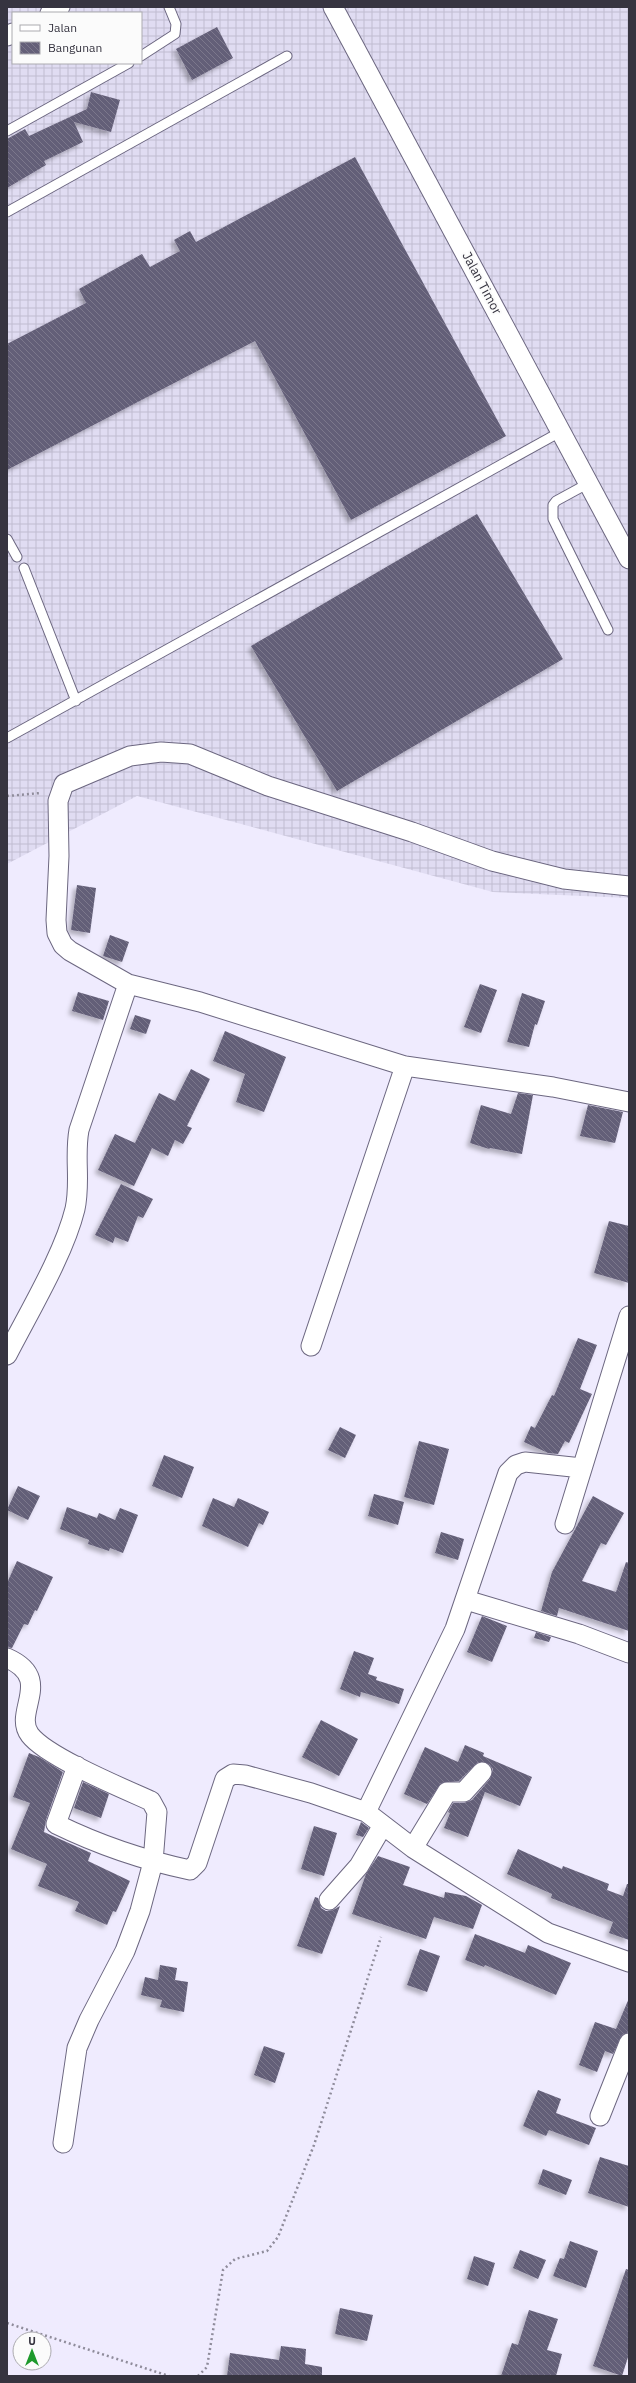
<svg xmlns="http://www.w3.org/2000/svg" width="636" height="2383" viewBox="0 0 636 2383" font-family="'IBM Plex Sans',sans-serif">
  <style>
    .industrial { fill: url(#industrial-grid); fill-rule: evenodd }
    .building { fill: url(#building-back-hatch); filter: url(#shadow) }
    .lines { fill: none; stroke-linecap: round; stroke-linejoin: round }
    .lane-casing { stroke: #6c6780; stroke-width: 11 }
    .street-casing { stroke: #6c6780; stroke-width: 21 }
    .path { stroke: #8f8c9b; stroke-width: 2.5; stroke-dasharray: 2 3; stroke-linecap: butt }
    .lane { stroke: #fff; stroke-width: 9 }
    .street { stroke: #fff; stroke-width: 19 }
    .labels { text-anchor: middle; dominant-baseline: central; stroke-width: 4; stroke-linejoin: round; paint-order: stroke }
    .street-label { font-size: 13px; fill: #363440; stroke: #fbfbfb }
  </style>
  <defs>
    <pattern id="industrial-grid" width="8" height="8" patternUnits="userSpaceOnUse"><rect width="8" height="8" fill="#e0dcf2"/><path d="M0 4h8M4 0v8" fill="none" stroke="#c1bdd1"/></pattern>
    <pattern id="building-back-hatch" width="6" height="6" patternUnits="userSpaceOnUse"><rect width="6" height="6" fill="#645f78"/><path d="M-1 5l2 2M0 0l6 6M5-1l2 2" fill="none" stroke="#7c788c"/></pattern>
    <filter id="shadow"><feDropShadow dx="-3.5" dy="3.5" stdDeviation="2" flood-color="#0004"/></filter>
  </defs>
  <rect width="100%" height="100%" fill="#efebfe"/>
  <path class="industrial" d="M7 7H629V898L493 892 137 796 7 864ZM13 13H141V63H13Z"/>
  <path class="building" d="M217 27 233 58 192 80 176 49Z
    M91 92 120 100 111 132 74 122 83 142 44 161 46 165 7 188V139L25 129 29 136 87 109Z
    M355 157 506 436 351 520 255 341 7 470V344L86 303 79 289 142 254 150 267 180 251 174 240 190 231 196 242Z
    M477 514 563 659 337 791 251 646Z
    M77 885 96 888 90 933 71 930Z
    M110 935 129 942 122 962 103 956Z
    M480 984 497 990 481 1033 464 1027Z
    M78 992 109 1001 103 1020 72 1011Z
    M522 993 545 1001 537 1025 535 1024 529 1047 507 1042Z
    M135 1015 151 1020 146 1034 130 1029Z
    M225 1031 286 1057 264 1112 236 1102 245 1074 213 1061Z
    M191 1069 210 1079 187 1126 192 1128 183 1144 175 1140 168 1156 152 1148 134 1186 98 1170 115 1134 135 1143 159 1093 175 1101Z
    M518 1093 533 1095 522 1154 490 1148 489 1149 470 1143 481 1105 511 1114Z
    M588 1105 623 1112 615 1143 580 1136Z
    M121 1184 153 1199 143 1218 138 1216 128 1242 115 1237 113 1243 95 1235Z
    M609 1221 629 1226V1283L594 1273Z
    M578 1338 597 1345 580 1389 592 1394 569 1443 565 1441 558 1454 548 1453 524 1442 531 1426 535 1428 552 1395 554 1396Z
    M340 1427 356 1435 345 1458 328 1450Z
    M419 1441 449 1449 434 1505 404 1497Z
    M164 1455 194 1467 182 1498 152 1486Z
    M18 1486 40 1496 28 1520 7 1510Z
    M374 1494 404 1502 398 1525 368 1516Z
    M593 1496 624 1513 606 1545 601 1543 582 1581 616 1592 626 1562 629 1563V1631L559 1608 557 1616 541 1611 552 1572Z
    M213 1498 234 1507 238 1498 269 1512 263 1525 259 1523 248 1547 202 1526Z
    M67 1507 97 1518 99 1513 115 1520 120 1508 138 1515 123 1553 110 1548 109 1551 88 1544 89 1540 60 1529Z
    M441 1532 464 1539 458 1560 435 1553Z
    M17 1561 53 1577 37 1611 35 1610 28 1625 24 1624 12 1648 7 1647V1583Z
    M482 1616 507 1626 492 1662 467 1652Z
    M536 1632 551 1637 549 1642 534 1638Z
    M354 1651 374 1658 368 1674 377 1677 376 1680 404 1689 399 1704 371 1695 361 1692 360 1697 340 1689Z
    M321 1720 358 1739 339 1776 302 1757Z
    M465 1745 484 1753 483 1756 532 1777 520 1806 485 1792 468 1837 444 1828 450 1813 448 1812 453 1803H464L472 1800 490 1779 493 1769 489 1764 478 1762 459 1781 441 1783 427 1804 404 1794 425 1747 458 1762Z
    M29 1753 39 1757 63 1772 46 1820 44 1832 91 1853 88 1861 130 1881 116 1912 113 1911 107 1925 75 1911 79 1902 38 1886 47 1864 11 1849 30 1803 13 1797Z
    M83 1782 109 1794 101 1818 74 1808Z
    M361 1822 369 1828 363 1837 356 1835Z
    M314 1826 337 1833 324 1876 301 1869Z
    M518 1849 562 1869 563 1866 609 1884 607 1890 623 1896 627 1884H629V1940L609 1933 613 1922 551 1898 552 1894 507 1874Z
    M378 1856 410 1867 403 1885 444 1898 445 1892 466 1896 482 1905 473 1929 434 1917 426 1939 352 1914 366 1874Z
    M315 1897 318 1898 321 1908 326 1911 333 1910 340 1906 322 1954 297 1946Z
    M475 1934 525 1953 528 1945 571 1963 556 1995 485 1965 484 1967 465 1960Z
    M420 1949 440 1956 427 1992 407 1985Z
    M160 1965 177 1968 175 1980 188 1982 184 2012 160 2007 162 2000 141 1995 145 1977 158 1980Z
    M629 1998V2032L622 2035 613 2054 605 2051 597 2072 579 2065 595 2022 616 2029Z
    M264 2046 285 2053 275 2083 254 2075Z
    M538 2090 561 2099 556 2113 596 2128 589 2145 549 2130 546 2136 523 2126Z
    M600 2157 629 2166V2207L588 2193Z
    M543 2169 572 2180 566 2195 538 2184Z
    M570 2241 598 2251 586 2288 553 2276 560 2258 564 2259Z
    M520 2250 546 2260 538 2279 513 2268Z
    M474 2256 495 2263 488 2286 467 2279Z
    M626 2269 629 2270V2354L622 2376 593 2366Z
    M340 2308 373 2315 367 2341 335 2334Z
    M529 2310 558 2319 547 2350 562 2354 556 2376H501L512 2343 518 2345Z
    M281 2346 306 2349 305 2364 322 2367V2376H227L230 2353 279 2360Z"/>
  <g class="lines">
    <defs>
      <path id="lane" d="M141 56 175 34 176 24 169 7
        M7 131 129 63
        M7 212 287 56
        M589 483 556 501 553 505V519L608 630
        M7 539 17 557
        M24 568 76 701
        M7 738 562 431"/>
      <path id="street" d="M333 7 629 559
        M50 13 60 7
        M7 36 13 33
        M629 886 564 879 492 861 412 832 268 786 190 754 161 752 130 756 64 784 58 801 59 856 56 920 57 933 63 945 70 951 128 984 200 1002 405 1066 553 1087 629 1102
        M311 1346 405 1066
        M7 1355C29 1312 64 1254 75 1209 81 1182 74 1157 79 1130L128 984
        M565 1524 629 1316
        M466 1600 579 1634 629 1653
        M7 1658C55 1679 12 1712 30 1735 47 1757 122 1788 151 1801L157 1812 153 1862 140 1911 125 1951 89 2020 77 2048 63 2143
        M77 1766 56 1824C99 1845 143 1860 190 1870L197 1863 225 1779 233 1774 245 1775 311 1793 366 1812 413 1848 548 1933 629 1962
        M366 1812 455 1629 508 1473 516 1465 525 1462 582 1468
        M413 1848 447 1792H464L482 1772
        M329 1900 359 1866 383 1825
        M600 2116 629 2043"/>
    </defs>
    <use href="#lane" class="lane-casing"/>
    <use href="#street" class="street-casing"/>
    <path class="path" d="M7 796 41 793
      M7 2323 169 2376
      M198 2376 207 2367 223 2270 235 2259 267 2251 278 2237 314 2145 381 1937"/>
    <use href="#lane" class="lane"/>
    <use href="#street" class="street"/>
  </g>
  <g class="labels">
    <g class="street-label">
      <text transform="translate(482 283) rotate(62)">Jalan Timor</text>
    </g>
  </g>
  <rect width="636" height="2383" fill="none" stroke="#363440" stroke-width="16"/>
  <rect x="12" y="12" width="130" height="52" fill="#fbfbfb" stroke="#acabb0"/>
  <rect x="20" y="25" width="20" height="6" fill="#ffffff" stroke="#acabb0"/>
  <text x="48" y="32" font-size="12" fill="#363440">Jalan</text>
  <rect x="20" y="42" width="20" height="12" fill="url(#building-back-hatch)" stroke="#acabb0"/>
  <text x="48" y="52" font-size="12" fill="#363440">Bangunan</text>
  <g transform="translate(32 2351)"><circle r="19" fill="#fbfbfb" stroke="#acabb0"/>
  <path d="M0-3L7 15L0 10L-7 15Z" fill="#1e992c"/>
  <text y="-6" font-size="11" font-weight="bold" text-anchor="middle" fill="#363440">U</text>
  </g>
</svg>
